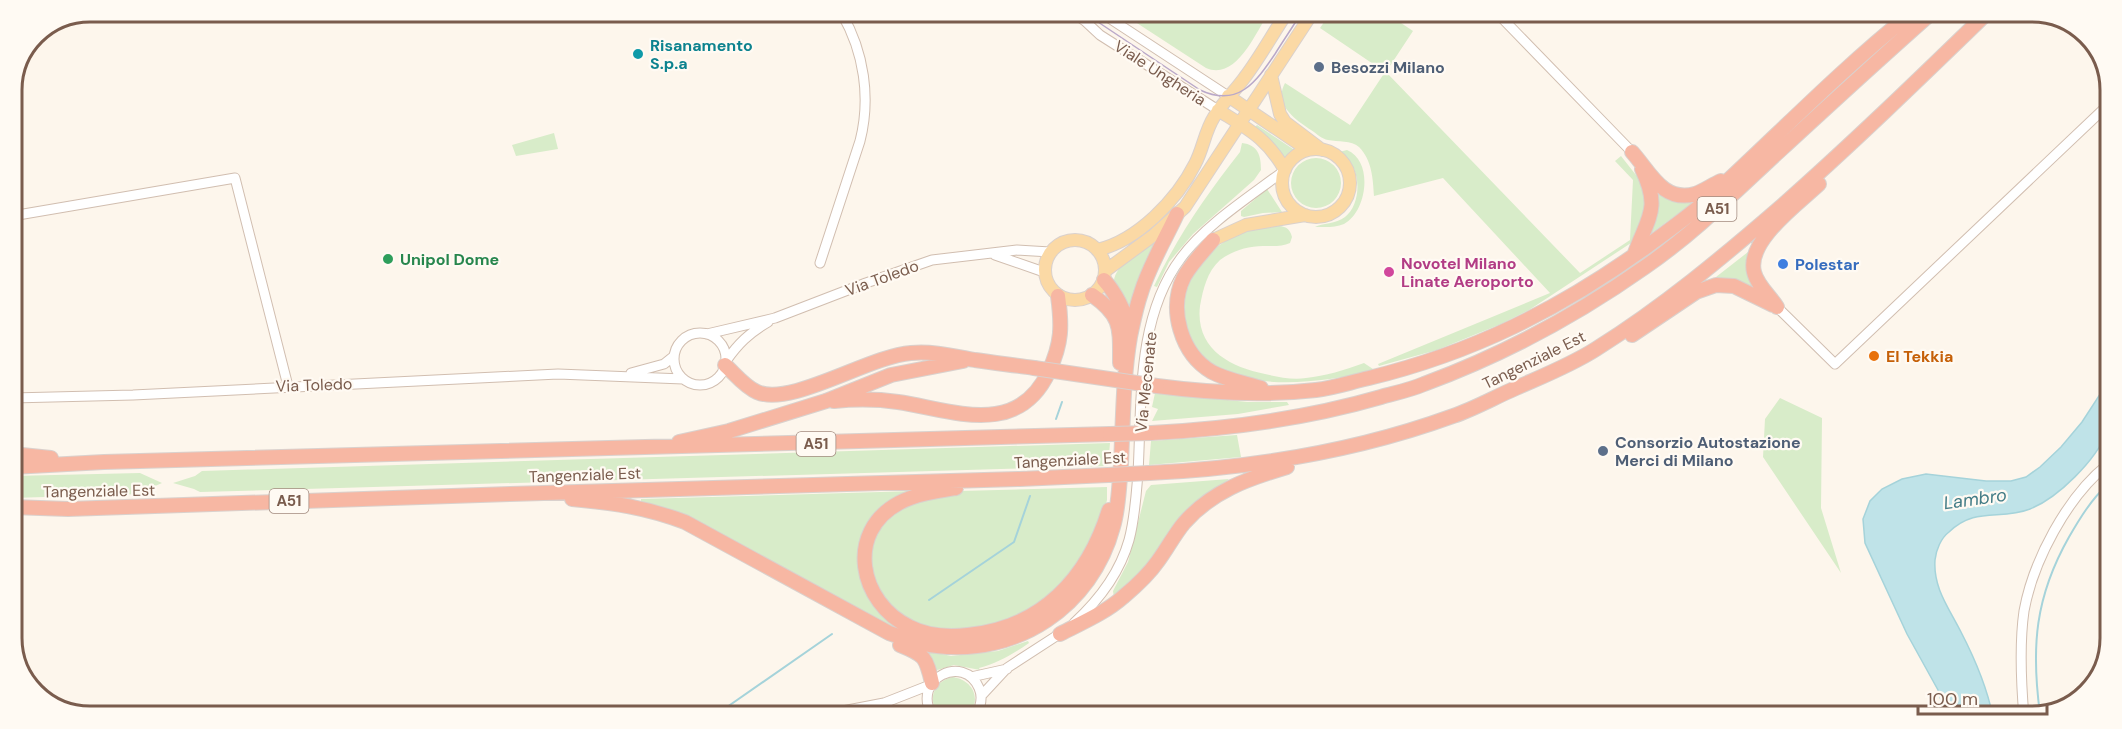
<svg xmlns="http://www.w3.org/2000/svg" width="2122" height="729" viewBox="0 0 2122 729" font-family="'DM Sans',sans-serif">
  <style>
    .green { fill: #d8ecc9 }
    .water { fill: #bfe3e8; stroke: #a5d3da; stroke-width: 1.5 }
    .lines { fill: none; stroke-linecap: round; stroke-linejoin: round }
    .stream { stroke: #a5d3da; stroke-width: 2 }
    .minor-casing { stroke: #d1beb0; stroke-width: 11 }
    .major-casing { stroke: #dad1cd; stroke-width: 14 }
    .highway-casing { stroke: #dad1cd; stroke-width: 16 }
    .minor { stroke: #fff; stroke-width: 9 }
    .major { stroke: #fbd9a5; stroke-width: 12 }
    .highway { stroke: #f7b7a3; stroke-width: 14 }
    .tram { stroke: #b9a8c9; stroke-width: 1.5 }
    .highway-bridge-casing { stroke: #dad1cd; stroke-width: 16; stroke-linecap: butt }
    .highway-bridge { stroke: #f7b7a3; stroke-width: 14 }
    .culture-dot { fill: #0f9aa8; stroke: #fffaf3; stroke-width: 2 }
    .service-dot { fill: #5c6f8a; stroke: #fffaf3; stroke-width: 2 }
    .leisure-dot { fill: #2e9e5b; stroke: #fffaf3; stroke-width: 2 }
    .shop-dot { fill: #3f7fe0; stroke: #fffaf3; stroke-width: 2 }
    .hotel-dot { fill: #d1479c; stroke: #fffaf3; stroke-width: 2 }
    .food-dot { fill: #e8710a; stroke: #fffaf3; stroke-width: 2 }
    .labels { text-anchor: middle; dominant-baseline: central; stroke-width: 4.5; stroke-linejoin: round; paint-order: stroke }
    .shield { fill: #fffaf3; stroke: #a28b7f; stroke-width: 1.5 }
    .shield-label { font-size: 15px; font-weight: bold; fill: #7a5c4d }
    .culture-label { font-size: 16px; font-weight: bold; fill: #0d838f; stroke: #fffaf3; text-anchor: start }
    .service-label { font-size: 16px; font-weight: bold; fill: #4e5e75; stroke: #fffaf3; text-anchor: start }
    .street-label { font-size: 16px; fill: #7a5c4d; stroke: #fffaf3 }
    .leisure-label { font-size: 16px; font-weight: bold; fill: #27864d; stroke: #fffaf3; text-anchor: start }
    .hotel-label { font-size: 16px; font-weight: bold; fill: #b23c85; stroke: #fffaf3; text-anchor: start }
    .shop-label { font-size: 16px; font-weight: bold; fill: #366cbe; stroke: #fffaf3; text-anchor: start }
    .food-label { font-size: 16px; font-weight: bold; fill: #c56008; stroke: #fffaf3; text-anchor: start }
    .water-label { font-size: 18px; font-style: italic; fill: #437c86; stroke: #fffaf3 }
    .rim { fill: none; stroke: #7a5c4d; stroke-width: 3 }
  </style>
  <rect width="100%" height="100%" fill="#fdf6ec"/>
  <path class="green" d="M1123 14H1268C1255 34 1236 81 1206 68Z
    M1329 15H1389L1413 31 1386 72 1580 273 1630 240 1633 180 1615 161 1621 156 1643 184 1647 204 1636 238 1631 243 1529 310 1501 324 1437 350 1379 366 1378 364 1550 293 1443 178 1374 196C1373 179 1372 160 1359 147 1351 140 1338 142 1328 140 1322 139 1317 134 1311 130 1296 120 1273 105 1285 83L1350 125 1385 72 1320 28Z
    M1257 125 1293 149V153L1284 160 1271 141 1255 127Z
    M554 133 558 149 516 156 512 145Z
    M1242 143C1258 145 1261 155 1261 170L1254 180 1193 234 1169 262 1157 287 1154 286C1177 237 1207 194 1240 152Z
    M1347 150C1374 161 1367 212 1344 224 1335 228 1325 227 1315 227 1322 223 1336 224 1345 217 1359 206 1361 180 1352 165 1349 159 1344 155 1339 152Z
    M1291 183a25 25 0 1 1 50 0a25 25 0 1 1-50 0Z
    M1267 189 1282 212 1263 213 1244 217 1241 216V211Z
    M1656 190 1697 200 1650 234 1657 214Z
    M1269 226C1280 226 1289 224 1292 237L1290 243C1282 247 1272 246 1263 246 1248 246 1232 251 1220 260 1207 272 1203 289 1200 306 1195 348 1229 367 1265 374 1278 377 1292 380 1306 378 1325 376 1345 370 1364 363L1373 369V372C1326 380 1275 390 1229 373 1210 366 1195 350 1188 332 1168 275 1217 234 1269 226Z
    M1165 228 1129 313C1124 305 1115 293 1114 283 1112 265 1152 239 1165 228Z
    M1748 252H1750L1751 286 1716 279V277Z
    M1155 393 1248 402H1287L1289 405 1238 414 1152 421 1158 409 1152 407Z
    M1780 398 1822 418 1821 508 1841 573 1763 457 1765 419Z
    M1237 435 1241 457 1149 465 1151 441Z
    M1110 443 1108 466 200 492 194 489 173 483 195 476 202 471Z
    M140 473 162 483 146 490 142 494 12 498V476Z
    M1229 479 1202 500 1145 569 1114 598 1113 591 1128 562 1146 491 1151 485Z
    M1107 487V500L1098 531 1077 571 1035 609 985 628 936 630 903 621 875 589 869 560 874 534 880 525 900 507 959 491Z
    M914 491 895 502 861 547 884 613 952 638 1065 600 953 642 892 628 641 503V499Z
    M1028 641 1029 643C1013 654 998 663 979 668L980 670 954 665 934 671 920 649 951 656 998 651Z
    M952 677C972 679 983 699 968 715H939C927 700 933 682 952 677Z"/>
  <path class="water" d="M2108 382C2108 395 2111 421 2107 432 2096 460 2058 498 2030 509 2000 521 1976 506 1949 532 1941 538 1936 550 1935 560 1933 588 1949 608 1961 632 1975 659 1987 687 1993 717H1946L1938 690 1907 634 1865 543 1863 519 1870 501 1882 489 1902 479 1926 474 1986 481H2011L2026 477 2040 467 2061 447 2082 422Z"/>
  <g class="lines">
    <path class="stream" d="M1056 419 1062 402
      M929 600 1014 542 1030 496
      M717 714 832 634
      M2040 714C2031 647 2035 597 2069 537 2080 518 2091 500 2107 485"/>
    <defs>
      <path id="minor" d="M1075 14 1085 21 1100 35 1218 110
        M1103 14 1228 96
        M1499 15 1632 152
        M12 216 235 178 288 386
        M995 255 1044 272
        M820 263 860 141C871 98 864 52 842 14
        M1777 307 1835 364 2110 103
        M674 359a26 26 0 1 1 52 0a26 26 0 1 1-52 0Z
        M707 334 775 318 866 283 932 260 1017 250 1050 252
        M726 361C738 344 749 333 768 322
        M631 373 664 364 674 356
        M12 398 133 395 558 374 683 379
        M1074 623C1098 601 1120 572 1129 540 1135 518 1136 496 1138 473 1142 402 1136 318 1181 258 1206 224 1251 196 1285 170
        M971 677 1007 669
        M981 696 1007 668 1064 631
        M827 714 884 703 930 685
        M932 715C911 679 964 653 979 688 983 697 981 706 976 715
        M2024 717C2021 682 2019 646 2024 611 2033 561 2067 497 2107 465"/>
      <path id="major" d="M1271 75 1280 114 1285 122 1322 150
        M1228 96 1308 150
        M1218 110C1248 129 1267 138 1285 170
        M1282 183a34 34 0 1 1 68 0a34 34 0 1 1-68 0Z
        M1045 270a30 30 0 1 1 60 0a30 30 0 1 1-60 0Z
        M1213 240 1246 225 1305 215
        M1097 250C1137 241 1177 200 1195 164 1203 149 1205 131 1214 117 1223 102 1235 91 1245 77 1260 57 1272 35 1286 14
        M1105 271 1154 235 1185 207 1311 15"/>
      <path id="highway" d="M1632 152C1650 172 1663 203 1695 194 1704 191 1712 185 1721 181
        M1213 240C1203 252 1191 264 1184 277 1168 309 1181 354 1212 372 1227 380 1245 383 1261 388
        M1635 253C1648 217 1661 209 1642 169
        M1104 280C1115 292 1125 311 1128 327
        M1092 295C1122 316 1120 327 1120 363
        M1777 307C1770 296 1757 285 1754 272 1746 241 1799 203 1819 184
        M1632 335 1696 292 1716 285 1734 286 1773 305
        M725 365C735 374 745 387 757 392 791 407 869 356 911 353 933 351 953 356 975 360 994 363 1014 365 1034 368
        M1157 386C1210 393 1263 396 1316 390 1333 388 1351 382 1369 378 1472 353 1560 309 1646 247 1666 232 1688 217 1707 200 1774 139 1837 73 1908 16
        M834 401C855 399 877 399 898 402 952 410 1018 439 1049 371 1062 343 1062 326 1058 296
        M1151 433C1229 429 1305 419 1381 397 1395 393 1410 390 1424 384 1503 355 1577 315 1645 267 1693 234 1734 193 1776 154 1827 107 1877 61 1928 16
        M679 442 729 431 826 401 891 375 963 361
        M12 454 51 458
        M12 467 104 462 1110 434
        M1149 473C1253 468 1354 452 1453 416 1474 409 1495 397 1516 388 1543 376 1571 365 1596 349 1663 307 1723 257 1783 205 1852 144 1918 80 1984 16
        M956 488C937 491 916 494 899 503 845 532 859 603 910 627 927 636 949 637 968 635 1042 628 1088 578 1109 510
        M572 499C614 503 645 507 685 522L889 633C905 638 920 645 937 646 1017 656 1092 606 1113 527 1119 507 1119 485 1121 464 1123 422 1123 378 1130 337 1133 323 1136 307 1141 293 1149 266 1165 240 1177 214
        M12 507 68 509 510 494 1020 479 1108 475
        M1060 634C1081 623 1105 613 1123 597 1135 587 1149 574 1158 561 1167 549 1174 535 1184 523 1212 491 1247 479 1287 467
        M900 645C925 655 926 657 932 683"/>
    </defs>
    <use href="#minor" class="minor-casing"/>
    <use href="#major" class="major-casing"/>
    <use href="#highway" class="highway-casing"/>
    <use href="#minor" class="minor"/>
    <use href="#major" class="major"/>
    <use href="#highway" class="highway"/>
    <path class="tram" d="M1086 14 1200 90C1238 108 1256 82 1275 54 1283 41 1292 28 1300 15"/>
    <defs>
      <path id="highway-bridge" d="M1034 368 1157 386
        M1110 434 1151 433
        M1108 475 1149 473"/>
    </defs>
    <use href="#highway-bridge" class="highway-bridge-casing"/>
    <use href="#highway-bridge" class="highway-bridge"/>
  </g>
  <circle class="culture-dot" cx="638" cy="54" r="6"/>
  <g class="service-dot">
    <circle cx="1319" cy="67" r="6"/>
    <circle cx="1603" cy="451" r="6"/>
  </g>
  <circle class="leisure-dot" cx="388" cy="259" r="6"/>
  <circle class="shop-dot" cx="1783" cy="264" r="6"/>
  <circle class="hotel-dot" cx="1389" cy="272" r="6"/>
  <circle class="food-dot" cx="1874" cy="356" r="6"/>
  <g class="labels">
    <g class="shield">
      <rect x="1697.5" y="197" width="39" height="24" rx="4.5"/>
      <rect x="796.5" y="432" width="39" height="24" rx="4.5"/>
      <rect x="269.5" y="489" width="39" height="24" rx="4.5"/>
    </g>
    <g class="shield-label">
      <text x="1717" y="209">A51</text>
      <text x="816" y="444">A51</text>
      <text x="289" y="501">A51</text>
    </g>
    <g class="culture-label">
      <text x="650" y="45">Risanamento<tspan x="650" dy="18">S.p.a</tspan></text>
    </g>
    <g class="service-label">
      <text x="1331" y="67">Besozzi Milano</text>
      <text x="1615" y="442">Consorzio Autostazione<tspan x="1615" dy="18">Merci di Milano</tspan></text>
    </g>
    <g class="street-label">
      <text transform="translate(1160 73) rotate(33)">Viale Ungheria</text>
      <text transform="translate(882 278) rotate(-20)">Via Toledo</text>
      <text transform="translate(1534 360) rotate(-26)">Tangenziale Est</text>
      <text transform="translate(1146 382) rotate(-84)">Via Mecenate</text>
      <text transform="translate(314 385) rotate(-2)">Via Toledo</text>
      <text transform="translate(1070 460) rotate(-3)">Tangenziale Est</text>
      <text transform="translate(585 475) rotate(-2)">Tangenziale Est</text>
      <text transform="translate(99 491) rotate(-1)">Tangenziale Est</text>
    </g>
    <g class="leisure-label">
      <text x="400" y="259">Unipol Dome</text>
    </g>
    <g class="hotel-label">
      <text x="1401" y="263">Novotel Milano<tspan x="1401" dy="18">Linate Aeroporto</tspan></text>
    </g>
    <g class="shop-label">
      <text x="1795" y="264">Polestar</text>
    </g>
    <g class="food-label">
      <text x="1886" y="356">El Tekkia</text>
    </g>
    <g class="water-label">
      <text transform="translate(1975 499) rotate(-8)">Lambro</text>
    </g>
  </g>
  <path d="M0 0H2122V729H0ZM90 22H2032A68 68 0 0 1 2100 90V638A68 68 0 0 1 2032 706H90A68 68 0 0 1 22 638V90A68 68 0 0 1 90 22Z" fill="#fffaf3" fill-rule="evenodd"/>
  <path class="rim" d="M90 22H2032A68 68 0 0 1 2100 90V638A68 68 0 0 1 2032 706H90A68 68 0 0 1 22 638V90A68 68 0 0 1 90 22Z"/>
  <path d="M1918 705v9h129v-9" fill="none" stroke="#7a5c4d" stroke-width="3"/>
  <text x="1927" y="705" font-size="18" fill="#7a5c4d" stroke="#fffaf3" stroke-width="4.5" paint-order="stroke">100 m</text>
</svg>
